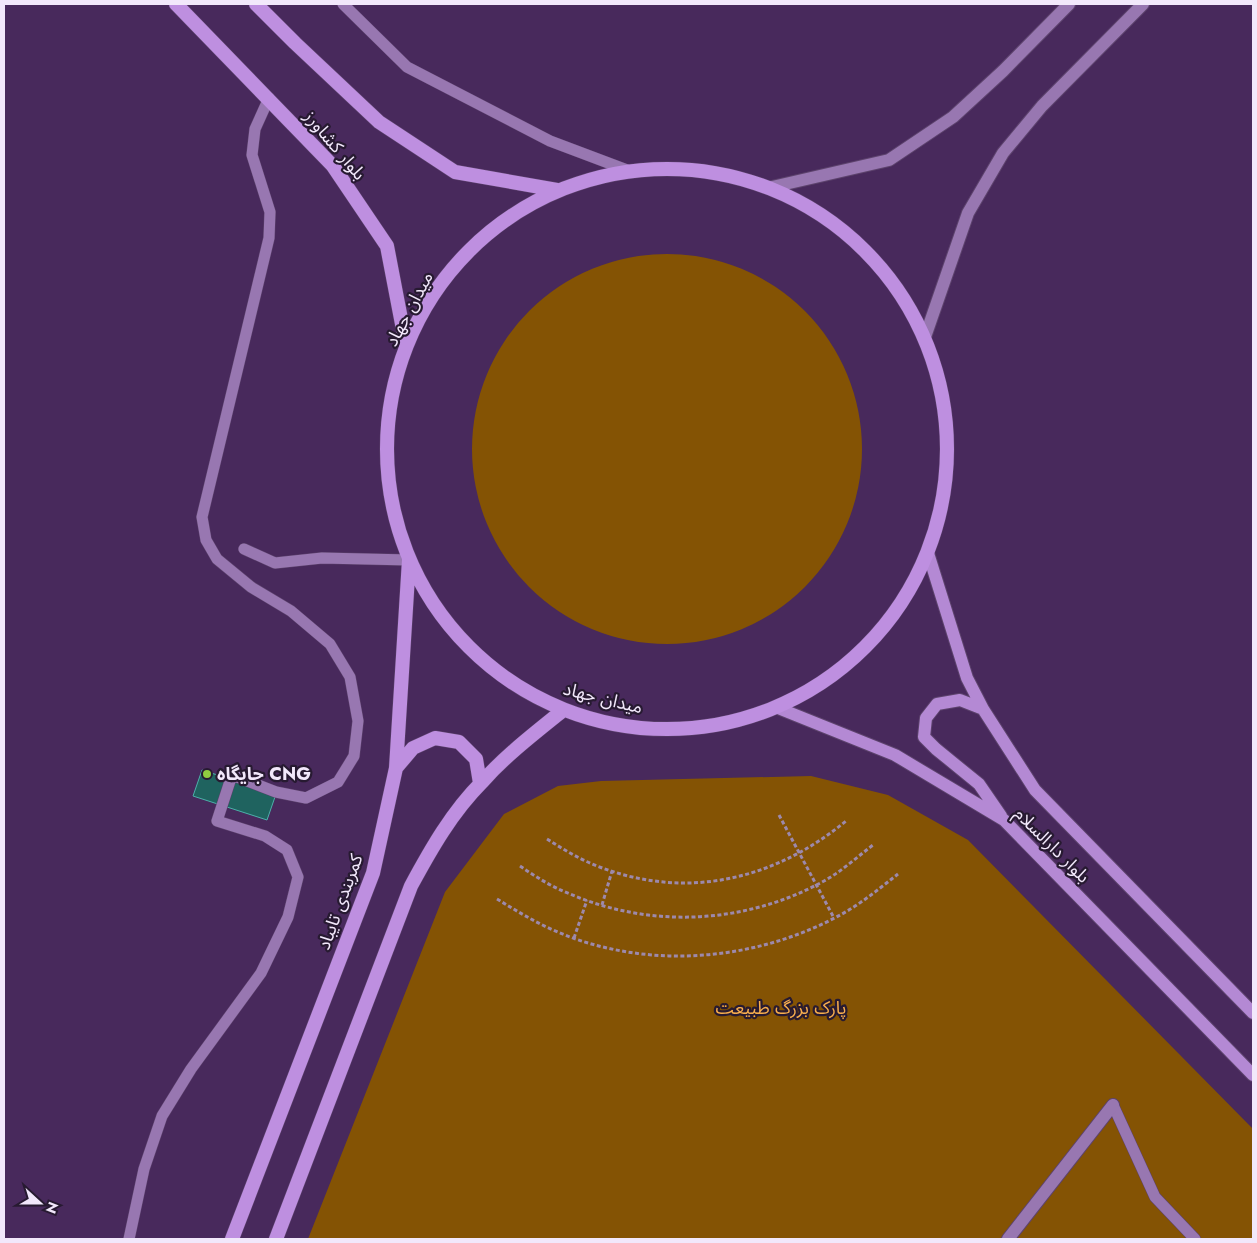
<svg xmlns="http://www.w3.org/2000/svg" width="1257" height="1243" viewBox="0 0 1257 1243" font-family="Jost,'Noto Sans Arabic',sans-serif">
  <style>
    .green { fill: #845304 }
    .building { fill: #1f635f; stroke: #4db0aa }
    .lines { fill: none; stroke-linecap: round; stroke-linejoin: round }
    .service-casing { stroke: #5d436d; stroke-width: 12 }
    .minor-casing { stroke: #5d436d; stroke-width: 14 }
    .secondary-casing { stroke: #5d436d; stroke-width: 14 }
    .primary-casing { stroke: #5d436d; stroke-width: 14 }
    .trunk-casing { stroke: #5d436d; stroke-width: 15 }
    .path { stroke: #9d89ac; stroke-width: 3; stroke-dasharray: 4 2.5; stroke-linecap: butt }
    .service { stroke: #9877b1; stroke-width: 11 }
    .minor { stroke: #9877b1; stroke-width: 12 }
    .secondary { stroke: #9877b1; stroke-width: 12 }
    .primary { stroke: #b489d4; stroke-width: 12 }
    .trunk { stroke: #be8fe0; stroke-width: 14 }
    .poi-dot { fill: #90cd40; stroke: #271a31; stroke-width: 2 }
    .labels { text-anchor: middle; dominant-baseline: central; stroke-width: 4.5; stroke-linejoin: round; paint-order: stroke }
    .street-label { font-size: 18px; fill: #f2e8fb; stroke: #271a31 }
    .poi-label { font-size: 18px; font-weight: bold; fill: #f2e8fb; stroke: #271a31; text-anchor: start }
    .park-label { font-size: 18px; fill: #f8ae4e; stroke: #271a31 }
  </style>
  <rect width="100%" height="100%" fill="#48295c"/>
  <path class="green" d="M472 449a195 195 0 1 1 390 0a195 195 0 1 1-390 0Z
    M811 776 888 795 968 840 1253 1129V1239H308L445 892 504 814 558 786 601 781Z"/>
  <path class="building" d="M202 770 276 794 267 820 193 796Z"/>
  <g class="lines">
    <defs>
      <path id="service" d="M343 4 407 67 550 141 627 170
        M244 549 275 563 322 558 409 560
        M1113 1105 1155 1197 1195 1239
        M129 1239 144 1169 162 1116 191 1069 261 973 288 917 298 877 287 850 265 836 217 821 232 775 276 792 306 798 338 782 354 756 358 721 350 677 330 644 291 611 251 587 217 559 206 540 202 517 269 238 270 212 252 155 255 129 269 98"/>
      <path id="minor" d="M1008 1239 1113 1105"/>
      <path id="secondary" d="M772 187 889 160 953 117 1003 71 1069 4
        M925 337 968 213 1003 153 1042 106 1143 4"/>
      <path id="primary" d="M928 553 967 678 983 709 1035 790 1253 1013
        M778 708 895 755 1004 820 1253 1075
        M983 709 960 700 937 704 926 718 924 737 936 749 979 784 1001 816"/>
      <path id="trunk" d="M176 4 333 166 387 246 406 345
        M256 4 295 43 379 122 455 172 557 190
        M387 449a280 280 0 1 1 560 0a280 280 0 1 1-560 0Z
        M396 768 413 748 435 738 459 742 476 759 480 783
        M232 1239 373 873 396 768 409 560
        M276 1239 411 886C431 849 452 812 482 782 506 755 535 733 562 711"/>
    </defs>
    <use href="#service" class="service-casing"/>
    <use href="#minor" class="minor-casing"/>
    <use href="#secondary" class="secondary-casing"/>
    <use href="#primary" class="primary-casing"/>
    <use href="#trunk" class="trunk-casing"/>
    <path class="path" d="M779 815 834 918
      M547 839C563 849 579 859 597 866 686 901 774 880 846 821
      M520 866C536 877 552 887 570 894 652 929 746 924 824 881 842 871 857 857 873 845
      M497 899C515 910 533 921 553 930 645 971 755 962 842 914 862 903 880 888 898 874
      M602 905 612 871
      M574 938 587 900"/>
    <use href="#service" class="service"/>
    <use href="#minor" class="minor"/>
    <use href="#secondary" class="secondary"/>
    <use href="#primary" class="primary"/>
    <use href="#trunk" class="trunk"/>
  </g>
  <circle class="poi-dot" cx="207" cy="774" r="5"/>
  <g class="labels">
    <g class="street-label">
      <text transform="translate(335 145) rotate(50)">بلوار کشاورز</text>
      <text transform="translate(409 309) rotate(-62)">میدان جهاد</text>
      <text transform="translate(603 698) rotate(14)">میدان جهاد</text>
      <text transform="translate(1052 845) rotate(45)">بلوار دارالسلام</text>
      <text transform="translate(340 902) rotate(-70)">کمربندی تایباد</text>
    </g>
    <g class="poi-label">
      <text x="217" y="774">جایگاه CNG</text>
    </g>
    <g class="park-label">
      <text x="781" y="1008">پارک بزرگ طبیعت</text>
    </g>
  </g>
  <rect width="1257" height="1243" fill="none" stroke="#f2e8fb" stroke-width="10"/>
  <g transform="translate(40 1203) rotate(111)" stroke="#271a31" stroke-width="4" paint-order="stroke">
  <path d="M0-4L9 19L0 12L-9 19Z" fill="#f2e8fb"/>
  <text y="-8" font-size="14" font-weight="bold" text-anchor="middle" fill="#f2e8fb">N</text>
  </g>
</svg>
